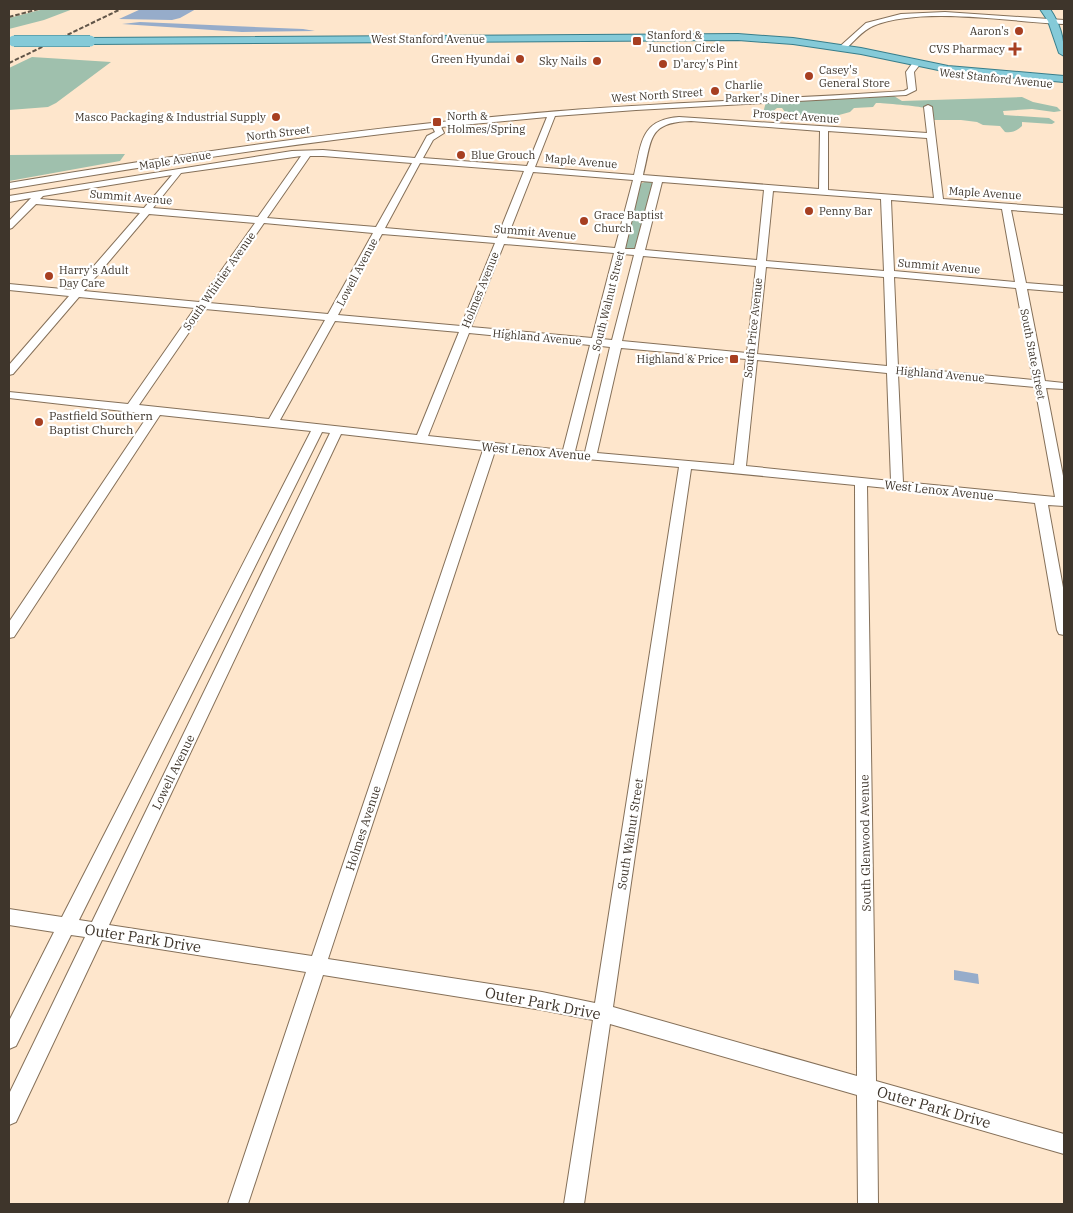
<svg xmlns="http://www.w3.org/2000/svg" width="1073" height="1213" viewBox="0 0 1073 1213" font-family="'IBM Plex Serif',serif">
  <style>
    .green { fill: #9fc0ad }
    .water { fill: #96acca }
    .lines { fill: none; stroke-linecap: round; stroke-linejoin: round }
    .minor-casing { stroke: #857059; stroke-width: 2 }
    .major-casing { stroke: #387e8b; stroke-width: 2 }
    .minor { fill: #fff; fill-rule: evenodd }
    .major { fill: #85cad8; fill-rule: evenodd }
    .rail { stroke: #615548; stroke-width: 2; stroke-dasharray: 4.5 2; stroke-linecap: butt }
    .major-bridge-casing { stroke: #387e8b; stroke-width: 12; stroke-linecap: butt }
    .major-bridge { stroke: #85cad8; stroke-width: 11 }
    .poi-dot { fill: #a73f21; stroke: #fff; stroke-width: 2 }
    .labels { text-anchor: middle; dominant-baseline: central; stroke-width: 4.5; stroke-linejoin: round; paint-order: stroke }
    .far-poi-label { font-size: 11px; fill: #3e352b; stroke: #fff; text-anchor: start }
    .far-street-label { font-size: 11px; fill: #3e352b; stroke: #fff }
    .poi-label { font-size: 12px; fill: #3e352b; stroke: #fff; text-anchor: start }
    .street-label { font-size: 12px; fill: #3e352b; stroke: #fff }
    .near-street-label { font-size: 15px; fill: #3e352b; stroke: #fff }
  </style>
  <rect width="100%" height="100%" fill="#fee6cc"/>
  <path class="green" d="M44 9H73L44 20 9 29V18Z
    M32 57 111 62 56 103 48 107 9 110V68Z
    M894 96 902 101 1022 97 1033 102 1057 107 1061 111 1054 112 1032 109 1003 111 1004 115 1049 118 1055 122 1052 124 1022 122V126C1017 131 1012 133 1005 132L1000 126 983 125 977 122 961 120H934C931 117 927 110 924 108 920 106 882 103 876 103L873 107 854 108 850 112 839 115 815 118 785 112 782 108H777L771 113H763L766 102Z
    M125 154 120 161 9 181V155Z
    M647 181 653 183 636 248 628 250 625 248 640 184Z"/>
  <path class="water" d="M141 9H196L180 18 172 20 119 19Z
    M140 22 303 29 315 31 242 32 122 24Z
    M954 970 978 974 979 984 954 980Z"/>
  <g class="lines">
    <defs>
      <path id="minor" d="M945 12 1064 20V24C1011 22 922 6 873 26 863 30 852 43 844 51L837 49 866 23 901 14Z
        M914 61 921 63 914 72 916 90 906 95 636 110 555 116 535 167 634 175C642 143 640 120 679 117L927 133 924 107 928 105 932 107 943 199 1064 208V214L1011 210 1026 283 1064 286V292L1027 289 1045 381 1064 383V389L1046 388 1064 481V506L1048 505 1064 593V635L1059 634 1057 630 1035 503 867 486 876 1081 1064 1134V1154L877 1100 878 1204H858L857 1095 610 1024 584 1204H564L593 1020 542 1010 323 975 248 1204H228L306 972 102 940 16 1122 9 1125V1094L85 937 71 935 16 1046 9 1049V1021L54 932 9 925V909L62 917 311 431 160 415 14 637 9 638V622L149 414 9 398V392L128 404 195 308 79 297 13 374 9 375V365L69 296 9 290V284L73 290 140 213 36 204 12 228 9 229V221L31 198 9 202V196L292 151 323 150 415 158 427 136 435 132 433 128C291 144 150 165 9 189V183C180 154 352 129 525 114 651 102 778 100 904 91L908 89 906 72ZM547 117 527 166 423 158 433 140 444 133 441 127ZM691 121 820 131 819 189 643 175C652 140 647 122 691 121ZM828 131 927 138 934 198 828 190ZM301 156 258 217 153 208 181 173ZM310 156H323L412 163 376 227 267 218ZM420 163 524 171 497 238 385 228ZM533 172 633 180 615 248 507 238ZM172 175 144 208 40 199 43 196ZM641 181 653 182 635 249H625ZM662 182 764 190 757 260 645 250ZM773 191 881 199 884 271 766 261ZM891 200 1002 209 1015 282 894 271ZM149 214 255 223 199 302 84 291ZM264 223 373 233 328 314 209 303ZM382 234 495 243 461 326 338 315ZM504 244 614 253 592 338 471 327ZM623 254 634 255 612 340 602 339ZM643 256 756 266 747 353 622 341ZM766 267 884 277 887 366 757 354ZM894 277 1016 288 1033 380 898 367ZM205 309 325 320 269 419 139 405ZM335 321 459 332 417 435 280 420ZM469 333 590 345 563 450 428 436ZM601 346 610 347 585 452 575 451ZM621 348 746 359 734 465 597 453ZM757 360 887 373 891 481 746 466ZM898 374 1035 387 1055 497 903 482ZM322 432 330 433 92 922 79 920ZM341 434 483 450 312 956 109 925ZM495 451 679 467 595 1003 542 992 328 959ZM691 469 855 485 857 1076 613 1007Z"/>
      <path id="major" d="M1040 9H1050C1060 24 1064 37 1064 56L1059 53 1048 21Z
        M738 34 793 38 861 48 948 66 1064 76V82L948 72 861 54 793 44 738 40 90 44 85 41 90 38Z"/>
    </defs>
    <use href="#minor" class="minor-casing"/>
    <use href="#major" class="major-casing"/>
    <use href="#minor" class="minor"/>
    <use href="#major" class="major"/>
    <path class="rail" d="M9 17 39 9
      M9 63 121 9"/>
    <defs>
      <path id="major-bridge" d="M14 41H90"/>
    </defs>
    <use href="#major-bridge" class="major-bridge-casing"/>
    <use href="#major-bridge" class="major-bridge"/>
  </g>
  <g class="poi-dot">
    <circle cx="1019" cy="31" r="5"/>
    <rect x="632" y="36" width="10" height="10" rx="2.5"/>
    <path d="M1012.5 41.5h5v5h5v5h-5v5h-5v-5h-5v-5h5z"/>
    <circle cx="520" cy="59" r="5"/>
    <circle cx="597" cy="61" r="5"/>
    <circle cx="663" cy="64" r="5"/>
    <circle cx="809" cy="76" r="5"/>
    <circle cx="715" cy="91" r="5"/>
    <circle cx="276" cy="117" r="5"/>
    <rect x="432" y="117" width="10" height="10" rx="2.5"/>
    <circle cx="461" cy="155" r="5"/>
    <circle cx="809" cy="211" r="5"/>
    <circle cx="584" cy="221" r="5"/>
    <circle cx="49" cy="276" r="5"/>
    <rect x="729" y="354" width="10" height="10" rx="2.5"/>
    <circle cx="39" cy="422" r="5"/>
  </g>
  <g class="labels">
    <g class="far-poi-label">
      <text x="1009" y="31" text-anchor="end">Aaron's</text>
      <text x="647" y="35">Stanford &amp;<tspan x="647" dy="13">Junction Circle</tspan></text>
      <text x="1005" y="49" text-anchor="end">CVS Pharmacy</text>
      <text x="510" y="59" text-anchor="end">Green Hyundai</text>
      <text x="587" y="61" text-anchor="end">Sky Nails</text>
      <text x="673" y="64">D'arcy's Pint</text>
      <text x="819" y="70">Casey's<tspan x="819" dy="13">General Store</tspan></text>
      <text x="725" y="85">Charlie<tspan x="725" dy="13">Parker's Diner</tspan></text>
      <text x="447" y="116">North &amp;<tspan x="447" dy="13">Holmes/Spring</tspan></text>
      <text x="266" y="117" text-anchor="end">Masco Packaging &amp; Industrial Supply</text>
      <text x="471" y="155">Blue Grouch</text>
      <text x="819" y="211">Penny Bar</text>
      <text x="594" y="215">Grace Baptist<tspan x="594" dy="13">Church</tspan></text>
      <text x="59" y="270">Harry's Adult<tspan x="59" dy="13">Day Care</tspan></text>
      <text x="724" y="359" text-anchor="end">Highland &amp; Price</text>
    </g>
    <g class="far-street-label">
      <text x="428" y="39">West Stanford Avenue</text>
      <text transform="translate(996 78) rotate(6)">West Stanford Avenue</text>
      <text transform="translate(657 95) rotate(-4)">West North Street</text>
      <text transform="translate(796 116) rotate(4)">Prospect Avenue</text>
      <text transform="translate(278 133) rotate(-7)">North Street</text>
      <text transform="translate(175 160) rotate(-9)">Maple Avenue</text>
      <text transform="translate(581 161) rotate(5)">Maple Avenue</text>
      <text transform="translate(985 193) rotate(4)">Maple Avenue</text>
      <text transform="translate(131 197) rotate(5)">Summit Avenue</text>
      <text transform="translate(535 232) rotate(5)">Summit Avenue</text>
      <text transform="translate(939 266) rotate(5)">Summit Avenue</text>
      <text transform="translate(357 272) rotate(-62)">Lowell Avenue</text>
      <text transform="translate(219 281) rotate(-55)">South Whittier Avenue</text>
      <text transform="translate(480 290) rotate(-68)">Holmes Avenue</text>
      <text transform="translate(608 301) rotate(-76)">South Walnut Street</text>
      <text transform="translate(753 328) rotate(-84)">South Price Avenue</text>
      <text transform="translate(537 337) rotate(5)">Highland Avenue</text>
      <text transform="translate(1033 354) rotate(79)">South State Street</text>
      <text transform="translate(940 374) rotate(5)">Highland Avenue</text>
    </g>
    <g class="poi-label">
      <text x="49" y="415">Pastfield Southern<tspan x="49" dy="14">Baptist Church</tspan></text>
    </g>
    <g class="street-label">
      <text transform="translate(536 451) rotate(5)">West Lenox Avenue</text>
      <text transform="translate(939 490) rotate(6)">West Lenox Avenue</text>
      <text transform="translate(173 772) rotate(-64)">Lowell Avenue</text>
      <text transform="translate(363 828) rotate(-72)">Holmes Avenue</text>
      <text transform="translate(630 834) rotate(-81)">South Walnut Street</text>
      <text transform="translate(865 843) rotate(-91)">South Glenwood Avenue</text>
    </g>
    <g class="near-street-label">
      <text transform="translate(143 938) rotate(9)">Outer Park Drive</text>
      <text transform="translate(543 1003) rotate(11)">Outer Park Drive</text>
      <text transform="translate(934 1107) rotate(16)">Outer Park Drive</text>
    </g>
  </g>
  <rect width="1073" height="1213" fill="none" stroke="#3e352b" stroke-width="20"/>
</svg>
